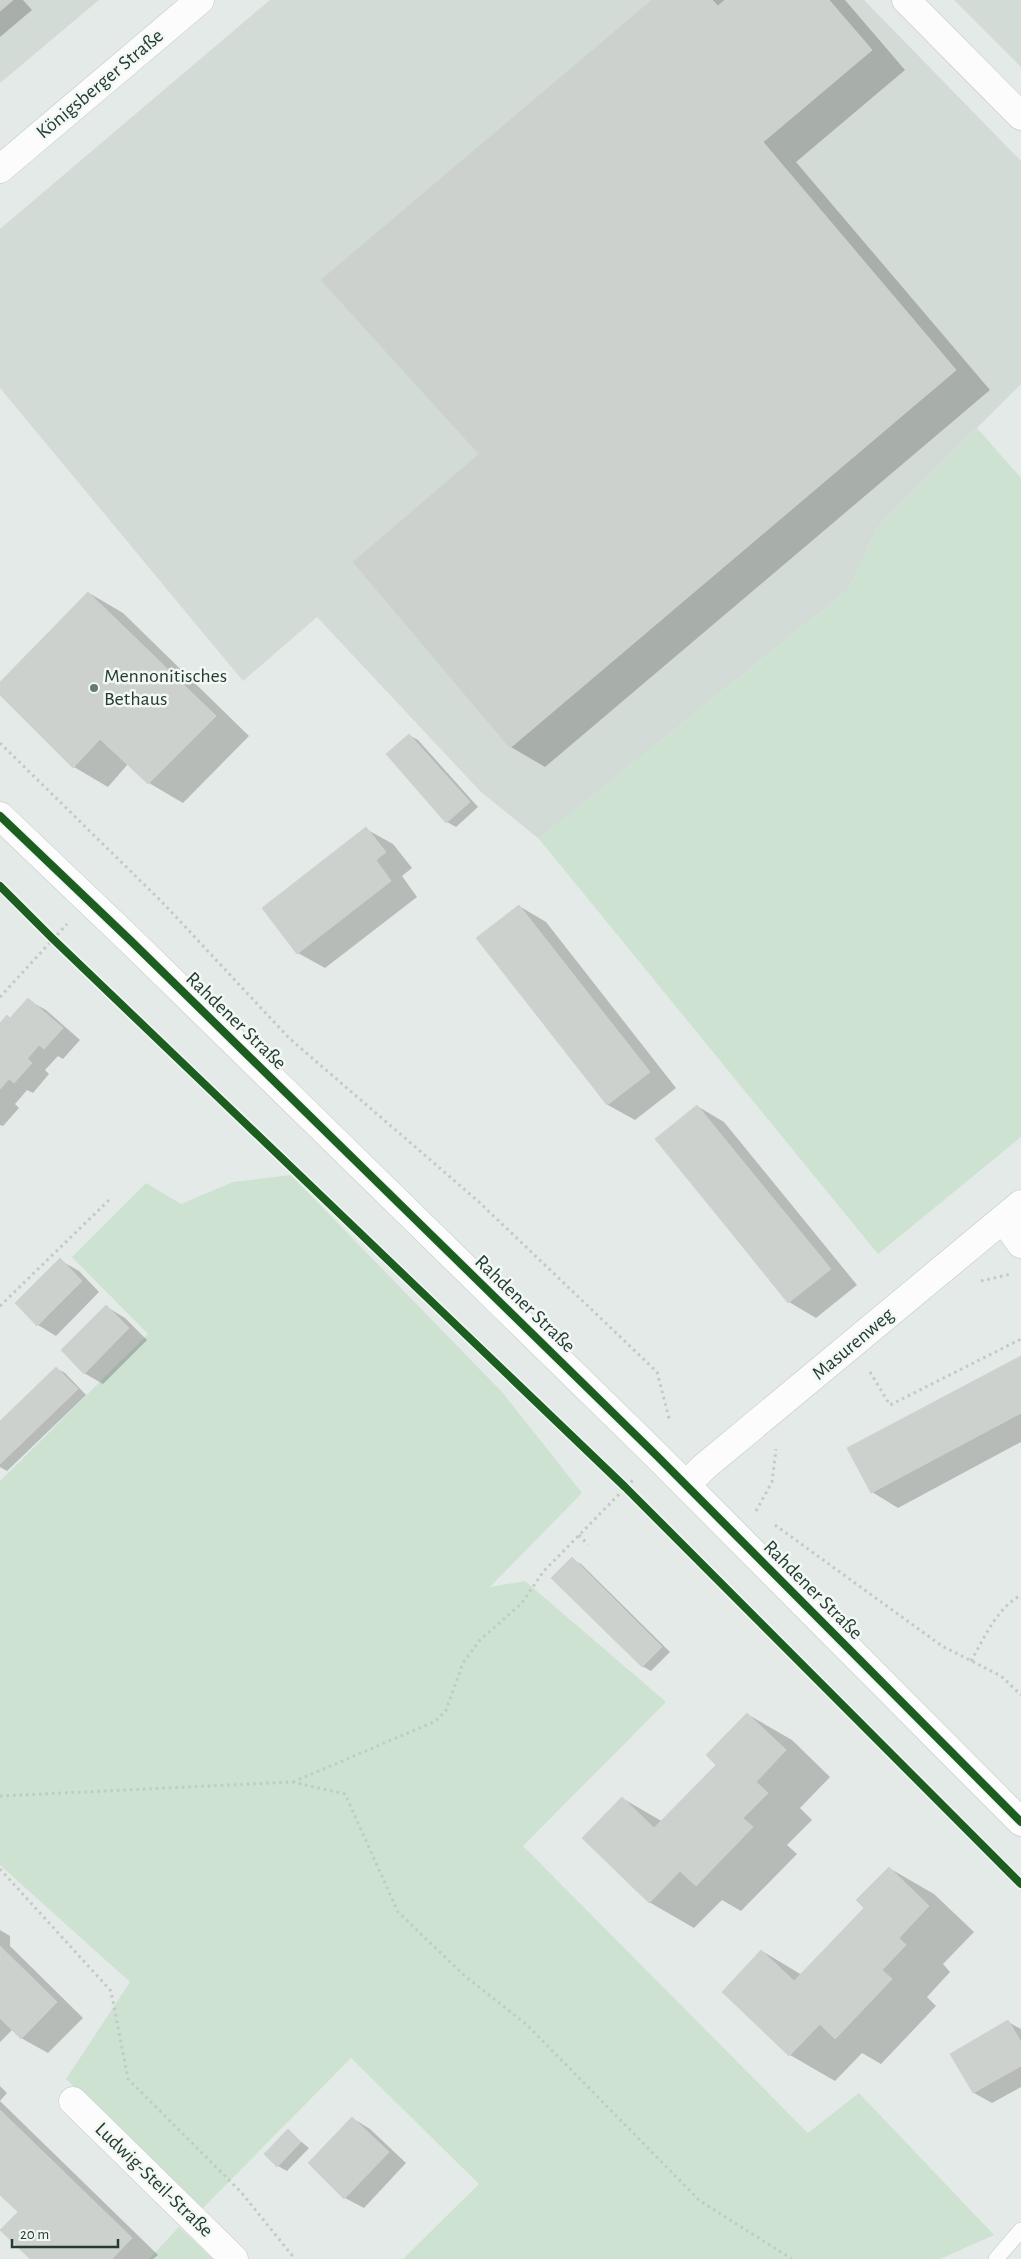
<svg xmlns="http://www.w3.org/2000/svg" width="1021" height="2259" viewBox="0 0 1021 2259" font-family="'Alegreya Sans',sans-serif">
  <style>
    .built { fill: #d3dbd6 }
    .green { fill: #cee2d2 }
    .shadow { fill: #0003 }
    .building { fill: #ccd1ce; stroke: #cdd3d0 }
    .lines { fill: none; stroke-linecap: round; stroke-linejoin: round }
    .service-casing { stroke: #c1c7c4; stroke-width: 16 }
    .minor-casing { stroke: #c1c7c4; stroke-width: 29 }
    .path { stroke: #c1cac5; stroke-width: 3; stroke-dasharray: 2.5 4; stroke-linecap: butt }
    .service { stroke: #fbfcfb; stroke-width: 15 }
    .minor { stroke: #fbfcfb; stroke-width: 28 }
    .cycleway-casing { stroke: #f3f8f5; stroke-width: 11 }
    .cycleway { stroke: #1b5e20; stroke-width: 8 }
    .poi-dot { fill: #677971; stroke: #f3f8f5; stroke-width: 2 }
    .labels { text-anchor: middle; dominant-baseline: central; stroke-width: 5; stroke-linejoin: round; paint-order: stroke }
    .street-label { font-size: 20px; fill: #233c32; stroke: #f3f8f5 }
    .poi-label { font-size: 20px; fill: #233c32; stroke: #f3f8f5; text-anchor: start }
  </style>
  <rect width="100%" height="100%" fill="#e4eae7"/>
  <path class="built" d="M0 0H99L0 83Z
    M270 0H864L1021 161V384L878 527 848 590 539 839 480 791 317 617 243 681 0 388V229Z
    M954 0H1021V67Z"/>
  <path class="green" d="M977 428 1021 478V1137L878 1254 539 839 848 590 878 527Z
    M291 1175 502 1392 582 1493 490 1587 525 1581 666 1702 523 1846 808 2133 859 2093 994 2235 940 2259H403L479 2184 351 2058 201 2210 66 2079 130 1982 0 1865V1481L148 1334 72 1257 146 1183 181 1204 233 1182Z
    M179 2227 213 2259H149Z"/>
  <path class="shadow" d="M0 0H23L32 10 0 37Z
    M654 0H845L905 70 796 162 990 390 545 767 511 747 481 454Z
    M89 593 123 613 249 736 183 803 149 783 128 764 108 787 74 767 0 693V683Z
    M409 735 418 740 478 807 456 827 447 822Z
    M366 829 393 844 412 868 402 876 417 897 325 968 298 953Z
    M519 906 546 922 676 1088 635 1120 608 1105 478 939Z
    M28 1000 46 1010 80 1040 63 1059 58 1056 45 1070 49 1074 33 1093 27 1090 15 1104 19 1108 3 1126 0 1125V1025L11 1019Z
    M697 1106 724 1122 857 1285 816 1318 789 1302 657 1139Z
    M60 1260 79 1271 99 1292 56 1336 38 1325Z
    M107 1307 125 1318 147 1340 103 1384 84 1373Z
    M1021 1358V1442L898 1508 872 1492Z
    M56 1368 65 1373 86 1395 7 1471 0 1467V1423Z
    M572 1559 581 1564 670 1652 651 1671 642 1666Z
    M747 1714 792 1740 830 1777 800 1808 812 1820 787 1845 797 1854 741 1911 722 1900 694 1928 649 1902 622 1798 663 1822 718 1765Z
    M889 1868 934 1894 974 1932 943 1964 950 1972 927 1997 936 2006 881 2064 862 2053 835 2081 790 2055 762 1951 802 1975 866 1908Z
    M0 1930 10 1936V1946L83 2018 48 2053 21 2038 13 2029 0 2042Z
    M1008 2022 1021 2029V2087L992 2103 974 2093 952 2054Z
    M0 2086 7 2093 0 2101Z
    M0 2101 158 2255 153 2259H32L19 2212 0 2193Z
    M352 2118 370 2129 406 2163 364 2208 345 2198Z
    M288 2131 309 2148 287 2171 278 2166 266 2154Z"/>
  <path class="building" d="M0 0H13L0 11Z
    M652 0H712L718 6 725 0H829L872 50 763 142 956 370 510 748 353 562 479 454 321 280Z
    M88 592 216 716 148 784 100 739 73 768 0 695V682Z
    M409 734 470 802 446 823 386 754Z
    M366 827 386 852 376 860 391 881 297 954 262 908Z
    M519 905 584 988 542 1022 476 938Z
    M584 988 650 1072 607 1105 542 1022Z
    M28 998 63 1028 44 1049 39 1045 27 1059 0 1035V1023L7 1015 10 1018Z
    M0 1035 32 1063 14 1083 9 1079 0 1089Z
    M697 1105 763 1186 721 1220 655 1139Z
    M763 1186 831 1269 788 1303 721 1220Z
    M60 1258 82 1281 37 1326 15 1303Z
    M106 1305 129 1328 84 1374 61 1350Z
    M1021 1356V1413L871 1493 847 1448Z
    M56 1367 78 1389 0 1464V1421Z
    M572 1557 662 1647 642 1667 551 1578Z
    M747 1713 786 1750 756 1782 768 1793 743 1818 753 1827 696 1886 680 1871 649 1903 582 1838 622 1797 654 1828 716 1765 706 1755Z
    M889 1867 929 1906 899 1938 906 1945 882 1970 892 1979 835 2039 820 2024 789 2056 722 1992 761 1950 794 1981 864 1908 856 1900Z
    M0 1946 57 2002 21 2039 0 2018Z
    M1008 2020 1021 2042V2066L973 2093 950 2054Z
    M0 2110 132 2238 112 2259H30L0 2230 18 2212 0 2195Z
    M352 2117 389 2152 344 2199 308 2163Z
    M288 2129 301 2142 277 2167 264 2154Z"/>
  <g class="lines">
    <defs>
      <path id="service" d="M996 2259 1021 2230"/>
      <path id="minor" d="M906 0 1021 116
        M0 169 200 0
        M0 816 131 941 657 1456 1021 1822
        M1003 1219 1021 1244
        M686 1485 704 1467 1021 1204
        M73 2101 234 2259"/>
    </defs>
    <use href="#service" class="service-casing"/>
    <use href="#minor" class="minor-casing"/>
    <path class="path" d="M0 743 163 903 289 1038 479 1202 657 1372 670 1422
      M0 886 53 939 625 1487 1021 1884
      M0 997 67 924
      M981 1281 1011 1274
      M0 1306 109 1200
      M870 1372 890 1405 1021 1339
      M756 1511 772 1482 776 1449
      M775 1525 942 1646 1001 1676 1021 1695
      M579 1535 588 1545
      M971 1661C985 1637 996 1609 1021 1595
      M293 1782 436 1721 446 1710 463 1663 480 1640 522 1603 543 1572 635 1478
      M0 1796 292 1782 345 1794 398 1912 465 1976 527 2025 700 2201 792 2259
      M0 1869 111 1991 128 2079 241 2192 295 2259"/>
    <use href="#service" class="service"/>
    <use href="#minor" class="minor"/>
    <defs>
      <path id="cycleway" d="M0 816 131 941 657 1456 1021 1822
        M0 886 53 939 625 1487 1021 1884"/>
    </defs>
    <use href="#cycleway" class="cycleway-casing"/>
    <use href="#cycleway" class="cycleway"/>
  </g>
  <circle class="poi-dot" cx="94" cy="688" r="5"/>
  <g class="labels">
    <g class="street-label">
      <text transform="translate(100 84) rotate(-40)">Königsberger Straße</text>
      <text transform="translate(236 1021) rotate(44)">Rahdener Straße</text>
      <text transform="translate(525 1304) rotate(44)">Rahdener Straße</text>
      <text transform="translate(853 1344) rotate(-40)">Masurenweg</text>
      <text transform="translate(813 1590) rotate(45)">Rahdener Straße</text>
      <text transform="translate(154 2180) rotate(44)">Ludwig-Steil-Straße</text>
    </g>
    <g class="poi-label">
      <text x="104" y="676">Mennonitisches<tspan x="104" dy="23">Bethaus</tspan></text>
    </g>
  </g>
  <path d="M12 2239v8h106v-8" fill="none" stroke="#233c32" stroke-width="2.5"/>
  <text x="20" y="2239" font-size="15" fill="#233c32" stroke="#f3f8f5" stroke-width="4" paint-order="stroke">20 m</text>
</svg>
